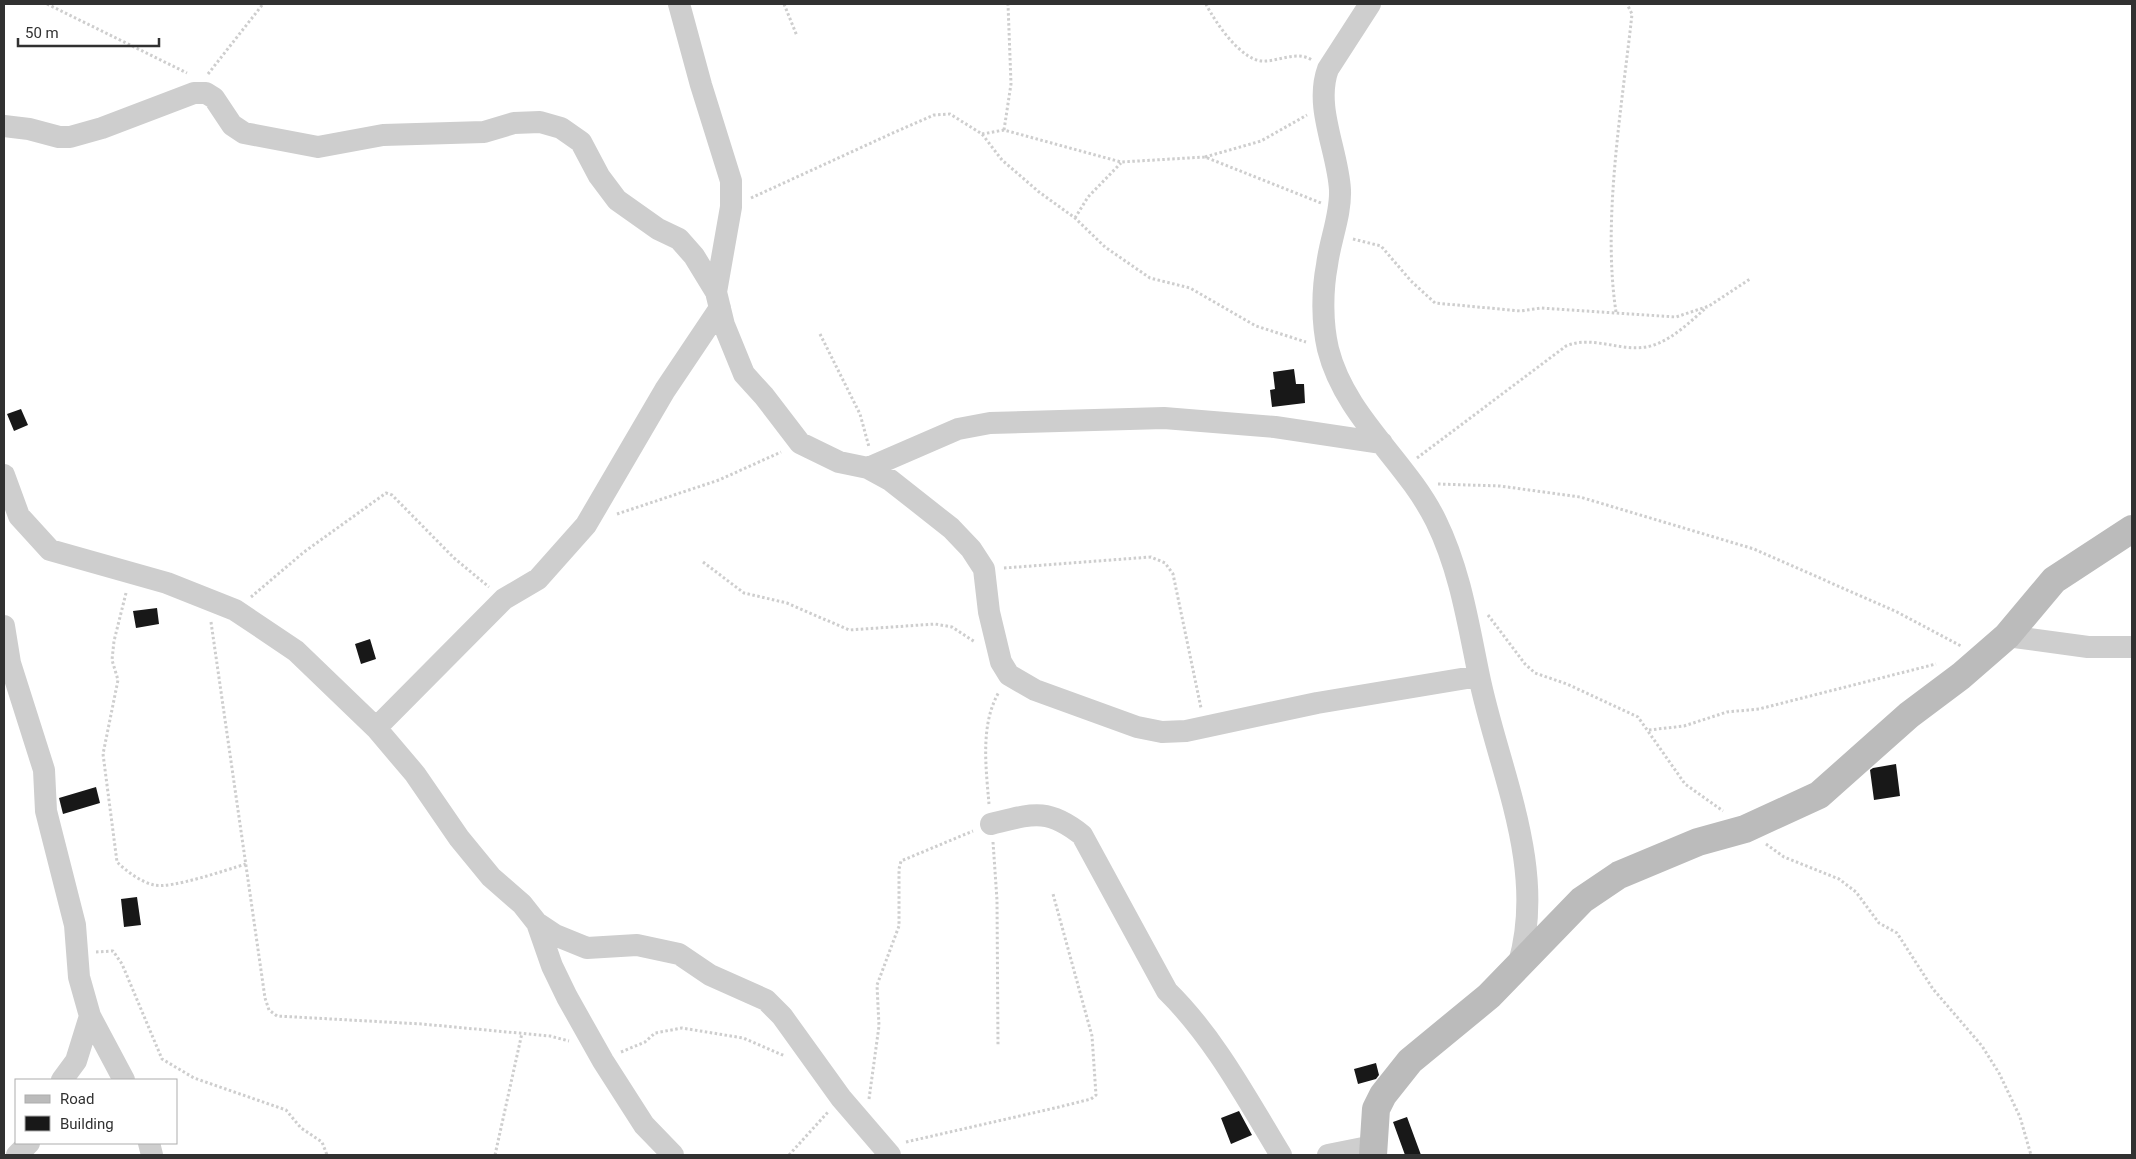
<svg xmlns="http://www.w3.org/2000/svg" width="2136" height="1159" viewBox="0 0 2136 1159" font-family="Roboto,sans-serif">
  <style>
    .building { fill: #181818 }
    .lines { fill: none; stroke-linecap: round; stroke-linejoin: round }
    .path { stroke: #cecece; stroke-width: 3; stroke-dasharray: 2.5 2.5; stroke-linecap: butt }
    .street { stroke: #cecece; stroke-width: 22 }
    .secondary { stroke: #bbb; stroke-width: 28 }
  </style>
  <rect width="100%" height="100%" fill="#fff"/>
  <path class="building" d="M1294 369 1296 384H1304L1305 403 1272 407 1270 390 1275 389 1273 372Z
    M21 409 28 425 14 431 7 414Z
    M157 608 159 624 136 628 133 611Z
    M370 639 376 659 361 664 355 644Z
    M1896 764 1900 796 1874 800 1870 770 1873 768Z
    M96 787 100 803 63 814 59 798Z
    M137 897 141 925 124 927 121 899Z
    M1376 1063 1379 1075 1376 1079 1358 1084 1354 1069Z
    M1239 1111 1252 1135 1231 1144 1221 1118Z
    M1407 1117 1421 1155H1405L1393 1122Z"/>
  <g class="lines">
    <path class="path" d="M47 4 187 73
      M784 4 797 36
      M1206 4C1215 22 1243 64 1266 61 1282 60 1297 51 1312 60
      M208 74 263 4
      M1004 130 1011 84 1008 4
      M982 134 1004 130 1121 162 1205 157 1321 203
      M1205 157 1261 141 1307 115
      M751 198 895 132 934 115 950 114 982 134 1002 160 1039 192 1075 218 1105 247 1150 278 1190 288 1256 326 1306 342
      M1075 218 1088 197 1121 163
      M1353 239 1381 246 1411 281 1435 303 1521 311 1541 308 1676 317 1709 306 1750 279
      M1616 312C1602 220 1622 107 1632 14L1627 4
      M820 334 860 414 869 447
      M1417 458 1566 346C1594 334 1625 355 1654 345 1674 338 1691 321 1707 307
      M1438 484 1500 486 1580 497 1754 549 1897 612 1961 646
      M617 514 719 480 781 452
      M703 562 744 593 787 603 849 630 935 624 952 627 975 642
      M1004 568 1151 557 1165 563 1173 574 1201 708
      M126 593 114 641 112 660 118 680 103 754 117 862C126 871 141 882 154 885 171 889 226 870 246 864
      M251 597 304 552 386 493 392 495 454 558 489 587
      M1488 615 1525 664 1535 673 1567 684 1638 717 1685 784 1723 811
      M211 622 265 998 269 1010 277 1016 422 1024 550 1036 569 1041
      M1649 730 1684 726 1727 712 1759 709 1936 664
      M989 804C986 768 980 724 999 692
      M993 842 997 900 998 1046
      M1766 844 1784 857 1839 879 1856 892 1879 923 1897 933 1933 989 1982 1046 1999 1073 2020 1117 2031 1155
      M96 952 113 951 122 964 162 1059 194 1078 286 1110 301 1128 322 1142 327 1155
      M621 1052 645 1042 655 1033 682 1028 743 1038 785 1056
      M869 1099 879 1026 877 985 899 926V869L901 861 973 831
      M906 1142 1059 1107 1091 1099 1096 1095 1092 1036 1053 894
      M495 1155 522 1033
      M789 1155 828 1112"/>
    <path class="street" d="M679 4 701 85 731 181V207L716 292 724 325 744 374 764 396 800 443 839 462 868 468 890 480 951 528 971 549 984 569 989 612 1001 662 1009 675 1035 690 1137 727 1162 732 1186 731 1317 703 1479 676
      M1370 4 1328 69C1314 107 1338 151 1340 190 1341 215 1330 240 1327 265 1322 291 1322 323 1328 349 1345 417 1406 460 1436 521 1460 570 1468 623 1479 676 1498 769 1547 866 1519 963
      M4 126 29 129 59 137H70L102 128 194 93H206L214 98 232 125 244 133 318 147 383 135 484 132 514 123 540 122 561 128 581 142 599 176 617 200 658 229 679 239 694 256 716 292
      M868 468 958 429 990 423 1164 418 1275 427 1382 443
      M4 475 19 516 50 550 167 583 235 610 296 651 376 728 415 774 459 838 491 877 522 904 537 923 552 966 567 997 603 1061 644 1125 673 1155
      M4 626 10 663 44 770 46 811 75 925 79 977 90 1016 124 1080
      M2007 636 2088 647H2132
      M376 728 504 599 538 579 586 525 665 390 720 308
      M991 824C1032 814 1047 807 1082 835L1167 991C1214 1037 1247 1099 1281 1155
      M537 923 555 935 587 948 637 945 679 954 710 975 766 1000 782 1016 841 1098 890 1155
      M62 1080 76 1061 90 1016
      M149 1143 152 1155
      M17 1155 29 1143
      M1328 1155 1373 1146"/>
    <path class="secondary" d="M1373 1155 1376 1109 1383 1095 1410 1061 1489 996 1582 900 1619 875 1698 842 1745 829 1819 795 1909 715 1961 676 2007 636 2054 580 2132 529"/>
  </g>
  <rect width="2136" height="1159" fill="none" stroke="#313131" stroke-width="10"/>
  <rect x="15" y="1079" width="162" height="65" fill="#ffffff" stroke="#adadad"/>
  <rect x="25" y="1095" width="25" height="8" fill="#bbbbbb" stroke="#adadad"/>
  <text x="60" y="1104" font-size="15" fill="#313131">Road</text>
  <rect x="25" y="1116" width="25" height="15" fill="#181818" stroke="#adadad"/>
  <text x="60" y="1129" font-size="15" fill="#313131">Building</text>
  <path d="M18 38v8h141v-8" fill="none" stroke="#313131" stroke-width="2.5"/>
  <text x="25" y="38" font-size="15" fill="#313131" stroke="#ffffff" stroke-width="4" paint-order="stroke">50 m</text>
</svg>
